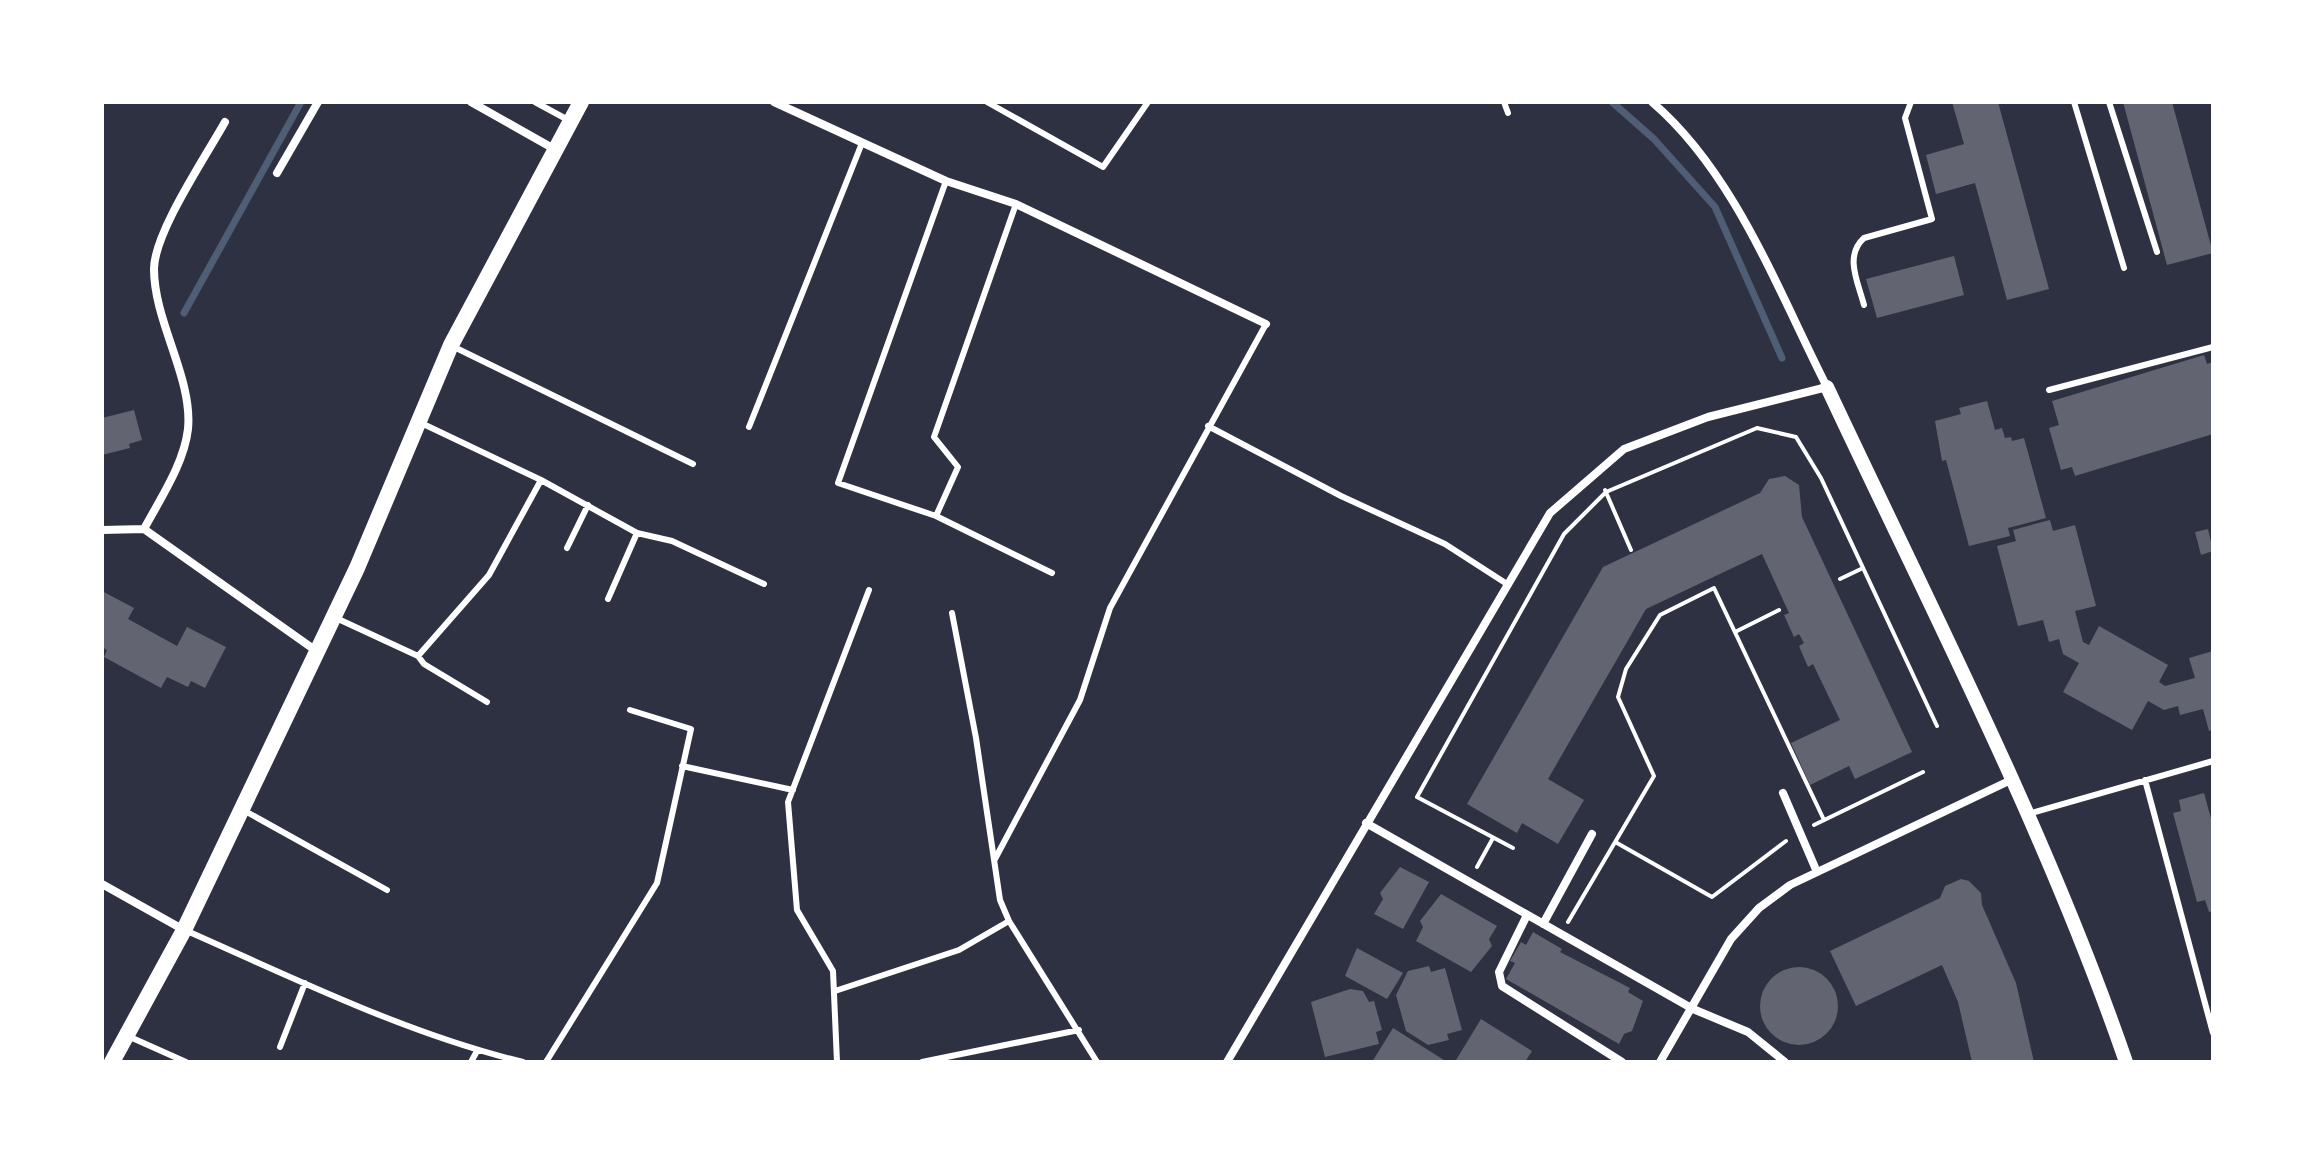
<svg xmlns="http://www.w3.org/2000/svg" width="2315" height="1164" viewBox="0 0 2315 1164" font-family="Montserrat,sans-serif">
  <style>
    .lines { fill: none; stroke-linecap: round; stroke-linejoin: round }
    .stream { stroke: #4f5d75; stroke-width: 7 }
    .building { fill: #626471 }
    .path { stroke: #fff; stroke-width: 4 }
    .service { stroke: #fff; stroke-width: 6 }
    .minor { stroke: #fff; stroke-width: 8 }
    .tertiary { stroke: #fff; stroke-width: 14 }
    .secondary { stroke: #fff; stroke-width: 16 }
  </style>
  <rect width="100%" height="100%" fill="#2d3142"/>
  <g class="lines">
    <path class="stream" d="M1612 102 1654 139 1715 207 1782 358
      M184 313 301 102"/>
  </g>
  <path class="building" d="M1952 102H1998L2049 289 2007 300 1975 183 1936 194 1926 155 1964 144Z
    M2123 102H2172L2213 253 2167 265Z
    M1954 256 1964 295 1877 318 1866 279Z
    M2204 355 2207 364 2213 362V434L2075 476 2072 467 2061 470 2049 428 2059 425 2052 401Z
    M1987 401 1995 430 2002 428 2005 438 2011 437 2012 441 2024 438 2046 518 2008 528 2010 536 1969 546 1946 460 1942 461 1935 421 1961 414 1959 408Z
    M134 410 142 440 129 444 130 448 102 455V418Z
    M1785 476 1799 485 1802 517 1912 752 1855 779 1849 766 1810 785 1791 743 1840 720 1813 664 1808 667 1799 646 1804 643 1799 634 1794 637 1784 615 1789 613 1762 554 1646 609 1548 779 1584 800 1558 844 1522 823 1517 833 1467 804 1603 567 1760 493 1769 479Z
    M2050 520 2053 531 2075 525 2096 606 2075 611 2083 642 2089 645 2099 626 2168 665 2159 682 2165 686 2195 678 2189 658 2213 651V730L2209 731 2203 709 2180 715 2178 706 2164 710 2148 701 2132 730 2063 692 2079 663 2063 654 2059 639 2049 642 2043 620 2018 626 1997 546 2016 541 2013 530Z
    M2208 529 2213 551 2201 555 2195 532Z
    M102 591 134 608 128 619 177 646 187 627 226 647 205 688 191 681 188 687 167 677 161 688 104 657 107 650 102 647Z
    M2204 793 2213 826V911L2209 912 2205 900 2197 902 2173 813 2181 811 2179 800Z
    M1400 867 1429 882 1403 929 1374 914 1383 899 1380 893Z
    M1961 879 1969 881 1981 893 1982 905 2016 983 2034 1062H1972L1958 1002 1942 965 1856 1006 1830 951 1940 898 1945 886Z
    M1441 894 1497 926 1489 939 1492 946 1471 972 1416 941 1423 927 1420 921Z
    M1533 932 1562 949 1560 952 1630 988 1628 992 1643 1001 1632 1031 1624 1034 1619 1044 1506 979 1515 963 1510 961 1521 942 1526 945Z
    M1357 948 1403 973 1387 999 1345 976Z
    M1429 966 1431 972 1445 968 1462 1030 1447 1034 1449 1040 1428 1045 1406 1031 1396 995 1408 971Z
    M1760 1006a39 39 0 1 1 78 0a39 39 0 1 1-78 0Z
    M1350 989 1363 991 1369 1002 1374 1001 1382 1030 1376 1032 1379 1044 1325 1057 1311 1002Z
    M1481 1019 1532 1051 1525 1062 1456 1060Z
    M1393 1028 1444 1060 1442 1062H1372Z"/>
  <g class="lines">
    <path class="path" d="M1605 490 1631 550
      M1840 579 1863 568
      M1735 632 1779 610
      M1814 825 1923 772
      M1617 843 1712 897 1786 841
      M1513 848 1417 797 1564 534 1606 492 1757 428 1796 437 1821 478 1937 726
      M1477 867 1493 838
      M1568 922 1654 776 1618 697 1626 669 1660 615 1714 588 1824 820"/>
    <path class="service" d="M535 102 570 121
      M987 102 1103 167 1148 102
      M1504 102 1508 113
      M2074 102 2124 268
      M2109 102 2157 252
      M946 181 838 483 936 516 1052 573
      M1864 305C1858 282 1844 256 1864 238L1932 219 1905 118 1911 102
      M452 346 693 464
      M2049 390 2213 347
      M419 422 541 480 637 533 672 541 764 584
      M1208 426 1341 496 1445 544 1507 584
      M749 427 862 143
      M936 516 958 467 934 437 1016 204
      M567 548 588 505
      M608 599 637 533
      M952 613 976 738 1000 900 1009 921 1097 1062
      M336 618 418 656 424 664 487 702
      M418 656 489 575 541 480
      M682 766 793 790
      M2145 780 2213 1033
      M245 811 387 890
      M2028 814 2213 761
      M995 859 1080 700 1110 608 1266 324
      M187 931C296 979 407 1034 523 1062
      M835 991 959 950 1009 921
      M130 1037 186 1062
      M280 1047 305 983
      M471 1062 477 1051
      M546 1062 657 883 691 729 630 710
      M837 1062 833 971 797 910 788 802 869 590
      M922 1062 1079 1030"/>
    <path class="minor" d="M471 102 556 150
      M774 102 946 181 1016 204 1266 324
      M277 173 318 102
      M144 529C160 499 184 464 188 429 193 378 154 322 154 269 154 233 206 156 225 122
      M102 530 144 529 315 650
      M1783 793 1817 872
      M1366 823 1693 1009 1748 1032 1785 1062
      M102 884 184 930
      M1527 915 1499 972 1502 986 1622 1062
      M1543 924 1592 834
      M1227 1062 1550 513 1624 449 1708 417 1827 387C1778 291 1735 173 1652 102
      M1660 1062 1731 939 1759 908 1790 885 2011 780"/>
    <path class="tertiary" d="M1827 387C1931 609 2046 830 2126 1062"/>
    <path class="secondary" d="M112 1062 184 930 357 568 451 345 581 102"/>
  </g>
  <rect width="2315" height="1164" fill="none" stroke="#ffffff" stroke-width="208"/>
</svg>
